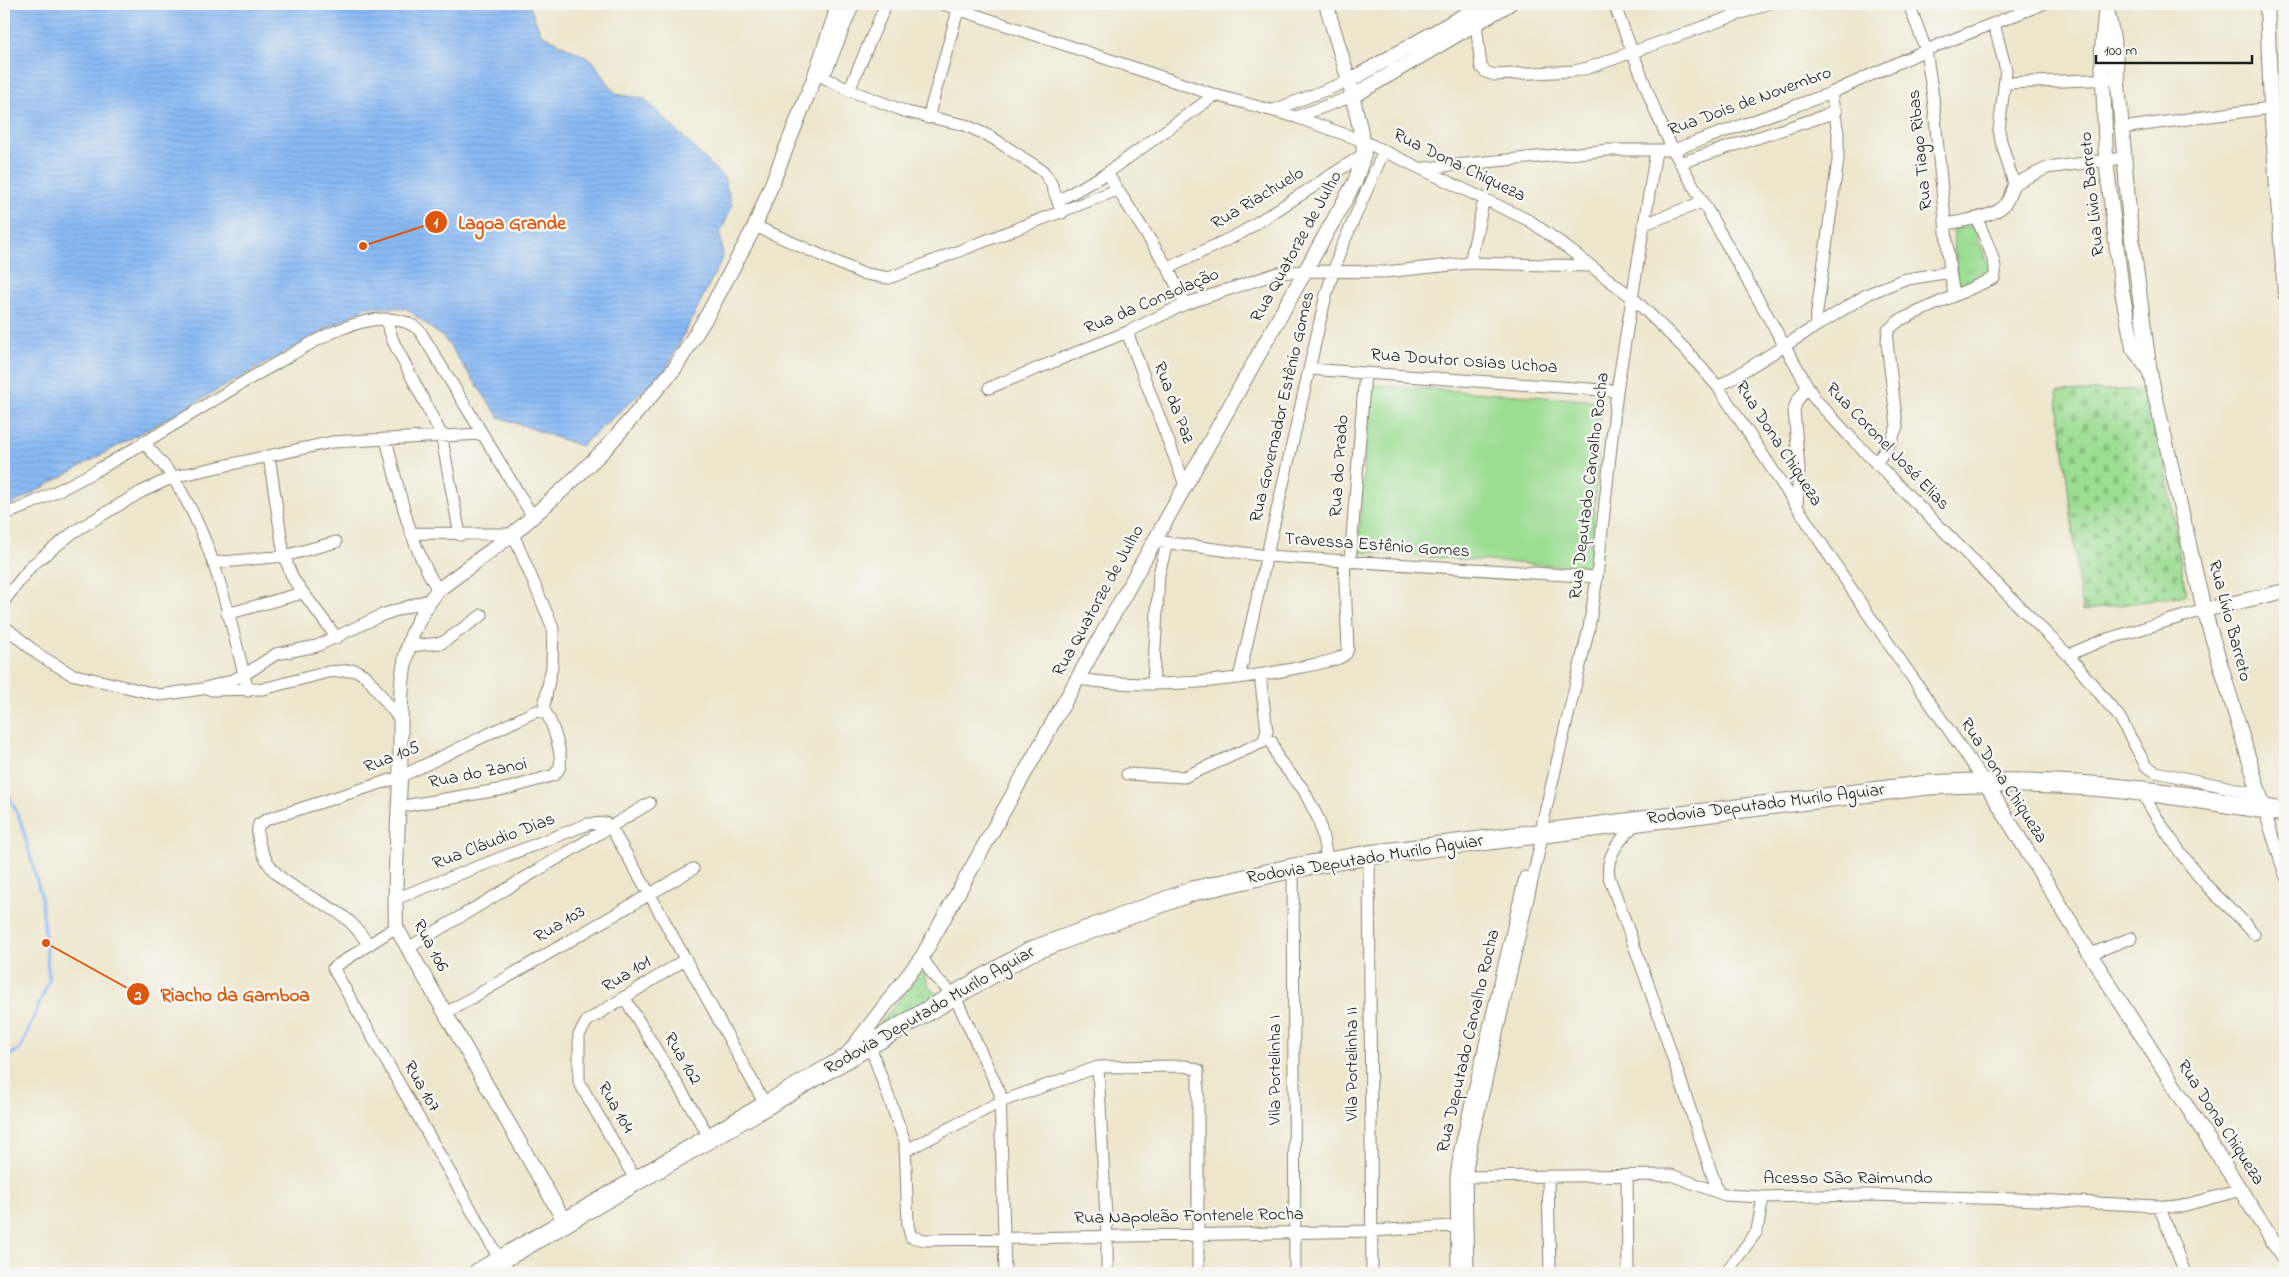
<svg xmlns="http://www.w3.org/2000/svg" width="2289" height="1277" viewBox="0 0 2289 1277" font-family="'Indie Flower',sans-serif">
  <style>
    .grass { fill: url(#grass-tufts); stroke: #5c7c58 }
    .cemetery { fill: url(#cemetery-stones); stroke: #5c7c58 }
    .pitch { fill: #9cdd93; stroke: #5c7c58 }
    .water { fill: url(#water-rules); stroke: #526a88 }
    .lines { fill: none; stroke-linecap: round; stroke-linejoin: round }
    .stream { stroke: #89b9f4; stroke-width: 3 }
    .minor-casing { stroke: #858174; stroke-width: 13 }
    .tertiary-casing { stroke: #858174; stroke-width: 16 }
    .trunk-casing { stroke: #858174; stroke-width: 21 }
    .minor { stroke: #fff; stroke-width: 11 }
    .tertiary { stroke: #fff; stroke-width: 14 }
    .trunk { stroke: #fff; stroke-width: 19 }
    .labels { text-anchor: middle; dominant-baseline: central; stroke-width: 5; stroke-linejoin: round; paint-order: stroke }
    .street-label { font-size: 18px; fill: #1c1c1c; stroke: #f6f6f2 }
    .leader { fill: none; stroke: #de560d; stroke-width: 2 }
    .callout-dot { fill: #de560d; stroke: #f6f6f2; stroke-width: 2 }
    .mark-label { font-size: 15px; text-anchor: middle; font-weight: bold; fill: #fff }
    .callout-label { font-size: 19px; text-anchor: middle; font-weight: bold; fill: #de560d; stroke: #f6f6f2; stroke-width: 5; stroke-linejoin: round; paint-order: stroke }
  </style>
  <defs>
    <pattern id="grass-tufts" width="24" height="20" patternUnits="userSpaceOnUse" patternTransform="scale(1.25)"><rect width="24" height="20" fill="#9cdd93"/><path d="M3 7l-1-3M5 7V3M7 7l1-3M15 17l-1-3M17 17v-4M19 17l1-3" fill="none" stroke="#86bd7e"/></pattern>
    <pattern id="cemetery-stones" width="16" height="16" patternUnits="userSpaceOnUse" patternTransform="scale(1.25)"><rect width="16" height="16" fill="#9cdd93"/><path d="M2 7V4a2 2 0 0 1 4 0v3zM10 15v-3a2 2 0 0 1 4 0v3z" fill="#86bd7e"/></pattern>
    <pattern id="water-rules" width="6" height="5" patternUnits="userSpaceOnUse" patternTransform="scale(1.25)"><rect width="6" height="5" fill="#89b9f4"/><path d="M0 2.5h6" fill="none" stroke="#769ed1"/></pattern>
  </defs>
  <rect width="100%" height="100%" fill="#f6f6f2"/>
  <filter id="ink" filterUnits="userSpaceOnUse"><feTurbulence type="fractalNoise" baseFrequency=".02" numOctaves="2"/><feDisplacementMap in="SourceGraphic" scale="10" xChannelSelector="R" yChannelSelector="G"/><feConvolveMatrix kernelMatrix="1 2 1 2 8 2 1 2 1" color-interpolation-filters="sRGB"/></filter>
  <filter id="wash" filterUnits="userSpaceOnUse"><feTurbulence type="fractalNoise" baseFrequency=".0096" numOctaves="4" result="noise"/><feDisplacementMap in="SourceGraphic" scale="20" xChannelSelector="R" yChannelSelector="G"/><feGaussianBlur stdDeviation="1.12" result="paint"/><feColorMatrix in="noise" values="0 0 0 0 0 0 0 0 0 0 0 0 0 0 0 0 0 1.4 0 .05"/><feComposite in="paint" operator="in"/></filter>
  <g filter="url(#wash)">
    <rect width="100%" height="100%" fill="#eee6cc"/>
    <path class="grass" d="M1973 226 1992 273 1957 286 1953 229Z
      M922 971 931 989 939 995 870 1036Z"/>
    <path class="cemetery" d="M2153 389 2186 595 2082 611 2057 392Z"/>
    <path class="pitch" d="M1370 385 1602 401 1590 568 1358 552Z"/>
    <path class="water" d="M4 4H529L541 34 592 60 616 94 645 99 724 178 732 206 720 234 723 257 666 370 581 446 499 417 445 339 406 308 367 307 4 509Z"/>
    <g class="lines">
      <path class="stream" d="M4 784 21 822 41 896 49 980 21 1048 4 1059"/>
    </g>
  </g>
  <g filter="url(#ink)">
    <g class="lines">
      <defs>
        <path id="minor" d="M828 4 836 10
          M943 4 1215 95 1296 117 1363 141 1530 221 1558 241 1633 298 1685 349 1718 387 1866 611 1985 782
          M1614 4 1656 113 1673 150 1815 399 1855 442 2068 655 2120 718 2146 766 2156 772 2259 794
          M1909 4 1926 50 1933 97 1950 272 1954 295
          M1475 15 1481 67 1486 72 1494 75 1574 71 1588 68 1767 4
          M1994 24 2006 70 1999 130 2001 141 2014 184
          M823 77 849 90 907 112 965 125 991 137 1043 171 1051 183 1062 213
          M2005 83 2118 79
          M849 90 886 4
          M1274 110 1349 81
          M1296 117 1353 96
          M928 118 958 10
          M2121 128 2285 106
          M1680 163 1836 112
          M1424 168 1609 150H1673L1831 93 1926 50 2043 4
          M1107 173 1168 268 1185 304
          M1058 201 1107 173 1215 95
          M1645 224 1702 202
          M1946 224C1961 221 1998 217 2006 203 2010 197 2011 190 2014 184L2047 168 2123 158
          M755 226 861 273 889 278 1117 190
          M1470 263 1484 199
          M1168 268 1241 233 1364 154
          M386 320 393 341 441 434 460 535
          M1815 326 1838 160V133L1831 93
          M1127 332 1185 485
          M1309 369 1617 391
          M1718 387 1868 294 1902 280 1950 272
          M989 388 1127 332 1185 304 1278 273 1305 271 1385 272 1470 263 1590 266
          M386 439C399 491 409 544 438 590
          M144 442C153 454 165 465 173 478 214 540 230 619 248 691
          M269 456 284 556 293 579 337 638
          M1876 464 1892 439 1897 426 1887 342 1888 330 1900 320 1994 278C2000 266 1982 232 1977 219
          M1797 507 1799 469 1794 410 1797 401 1807 387
          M4 515C93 480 178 420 261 372 293 355 327 330 363 322 380 317 406 317 420 331L533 517
          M411 533 513 534 553 628 552 666 543 711
          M1155 541 1267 556 1597 577
          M1350 562 1365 373
          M213 563 284 556 336 542
          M4 601 31 566 75 531 141 492 173 477 332 442 481 434
          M227 614 302 593
          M4 626 39 655 71 674 160 695 202 689 227 682 244 675 276 654 317 646 382 615 431 599
          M409 646 442 643 482 615
          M2068 655 2101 641 2204 610
          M1239 678 1326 295 1340 251 1384 151
          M1077 679C1146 689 1218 683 1287 670 1304 666 1323 664 1339 658L1346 654 1348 649 1344 561
          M1153 684 1159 574 1167 543
          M211 690 263 689 328 672 355 670 366 676 401 721
          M1266 738 1272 742 1278 759 1303 789 1319 820 1328 862
          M1127 774 1184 777 1263 742 1267 731 1260 675
          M2142 791C2155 819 2187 863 2208 887 2223 903 2240 916 2254 934
          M2264 809 2285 875
          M1637 822C1622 838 1605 854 1609 877L1648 984 1718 1192
          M1369 855 1372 1273
          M1293 868 1295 1273
          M395 899 588 824 606 823 611 828 649 893 766 1106
          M396 927 333 968 500 1260
          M369 945C361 934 354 924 343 916 312 893 273 887 260 846 258 839 256 831 259 824L268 819 400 777 536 711 546 713C552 722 563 755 560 766 559 770 557 772 554 775L510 788 398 807
          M408 948 650 803
          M2090 954 2131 938
          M922 957 934 976 954 995 1000 1093 1005 1273
          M624 997 710 1138
          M446 1013 693 869
          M870 1046 905 1142 908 1225 911 1237 925 1240 1372 1231 1467 1225
          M1098 1067 1107 1237V1273
          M905 1151 1000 1102 1098 1067 1185 1066 1198 1070V1273
          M1548 1176 1550 1273
          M1627 1176 1628 1273
          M1456 1177 1671 1175 1725 1195 1763 1197 1868 1195 2016 1199 2178 1207 2241 1190
          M636 1181 579 1082V1035L587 1021 686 959
          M2159 1206 2185 1273
          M1457 1273 1456 1177 1460 1149 1525 877
          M1468 1273 1466 1178 1470 1151 1543 833V821L1589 628 1597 577 1617 391 1656 151
          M1726 1273 1757 1231 1763 1197"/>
        <path id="tertiary" d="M2106 4 2115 49 2130 223 2150 373 2204 610 2264 809
          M2267 4 2271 107 2285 294
          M2105 14 2102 50 2106 160 2122 291 2133 348 2150 372
          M826 68 852 4
          M1349 81 1484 4
          M1353 96 1509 4
          M2204 610 2285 591
          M1985 782 2090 954 2285 1260
          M847 1055 922 957 1355 182 1364 154 1363 141 1349 81 1326 4
          M565 1222 396 927C394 877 398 828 400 778 402 735 397 689 408 648 413 628 425 606 438 590L513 534 567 486 606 448 675 368 708 314 755 226 813 81 839 4"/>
        <path id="trunk" d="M478 1273 1029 952 1193 891 1293 868 1369 855 1928 785C1999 781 2070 782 2142 791 2189 796 2237 805 2285 812"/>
      </defs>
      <use href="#minor" class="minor-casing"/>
      <use href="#tertiary" class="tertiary-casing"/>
      <use href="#trunk" class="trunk-casing"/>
      <use href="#minor" class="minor"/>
      <use href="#tertiary" class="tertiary"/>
      <use href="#trunk" class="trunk"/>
    </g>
  </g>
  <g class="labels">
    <g class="street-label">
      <text transform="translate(1750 102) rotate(-20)">Rua Dois de Novembro</text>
      <text transform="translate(1921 150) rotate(-96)">Rua Tiago Ribas</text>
      <text transform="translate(1459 166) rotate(26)">Rua Dona Chiqueza</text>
      <text transform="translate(2093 194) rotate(-96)">Rua Lívio Barreto</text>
      <text transform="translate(1258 199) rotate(-31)">Rua Riachuelo</text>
      <text transform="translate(1297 247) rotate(-61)">Rua Quatorze de Julho</text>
      <text transform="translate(1152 302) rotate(-23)">Rua da Consolação</text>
      <text transform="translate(1464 362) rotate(4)">Rua Doutor Osias Uchoa</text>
      <text transform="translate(1173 403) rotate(69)">Rua da Paz</text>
      <text transform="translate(1283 407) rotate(-77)">Rua Governador Estênio Gomes</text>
      <text transform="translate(1778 444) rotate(57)">Rua Dona Chiqueza</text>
      <text transform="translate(1887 447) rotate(46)">Rua Coronel José Elias</text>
      <text transform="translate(1340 466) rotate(-86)">Rua do Prado</text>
      <text transform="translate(1590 486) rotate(-83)">Rua Deputado Carvalho Rocha</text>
      <text transform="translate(1377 546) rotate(4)">Travessa Estênio Gomes</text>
      <text transform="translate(1099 601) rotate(-61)">Rua Quatorze de Julho</text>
      <text transform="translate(2229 621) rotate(75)">Rua Lívio Barreto</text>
      <text transform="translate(392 758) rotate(-22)">Rua 105</text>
      <text transform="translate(478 774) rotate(-11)">Rua do Zanoi</text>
      <text transform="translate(2003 781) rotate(57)">Rua Dona Chiqueza</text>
      <text transform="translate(1766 805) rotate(-7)">Rodovia Deputado Murilo Aguiar</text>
      <text transform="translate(494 842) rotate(-21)">Rua Cláudio Dias</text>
      <text transform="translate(1365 860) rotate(-9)">Rodovia Deputado Murilo Aguiar</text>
      <text transform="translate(560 925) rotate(-31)">Rua 103</text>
      <text transform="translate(430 946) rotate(62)">Rua 106</text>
      <text transform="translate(627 975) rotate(-32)">Rua 101</text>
      <text transform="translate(930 1011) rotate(-30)">Rodovia Deputado Murilo Aguiar</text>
      <text transform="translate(1469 1041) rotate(-77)">Rua Deputado Carvalho Rocha</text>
      <text transform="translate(682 1059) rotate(59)">Rua 102</text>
      <text transform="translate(1353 1064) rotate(-90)">Vila Portelinha II</text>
      <text transform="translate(1276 1070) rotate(-90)">Vila Portelinha I</text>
      <text transform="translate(421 1087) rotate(60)">Rua 107</text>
      <text transform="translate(615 1108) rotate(60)">Rua 104</text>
      <text transform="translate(2220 1123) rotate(57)">Rua Dona Chiqueza</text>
      <text x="1848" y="1179">Acesso São Raimundo</text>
      <text transform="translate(1189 1217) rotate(-1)">Rua Napoleão Fontenele Rocha</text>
    </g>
  </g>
  <path class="leader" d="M363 246L436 222M46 943L138 994"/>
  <g class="callout-dot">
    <circle cx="363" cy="246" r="5"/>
    <circle cx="46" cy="943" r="5"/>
    <circle cx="436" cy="222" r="12"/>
    <circle cx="138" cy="994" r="12"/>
  </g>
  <g class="mark-label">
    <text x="436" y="227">1</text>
    <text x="138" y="1000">2</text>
  </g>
  <g class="callout-label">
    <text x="512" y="229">Lagoa Grande</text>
    <text x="235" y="1001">Riacho da Gamboa</text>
  </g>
  <rect width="2289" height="1277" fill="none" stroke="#f6f6f2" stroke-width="20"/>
  <path d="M2096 55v8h156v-8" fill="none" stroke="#1c1c1c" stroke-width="2.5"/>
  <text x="2104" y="55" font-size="15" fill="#1c1c1c" stroke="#f6f6f2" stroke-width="4" paint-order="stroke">100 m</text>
</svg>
